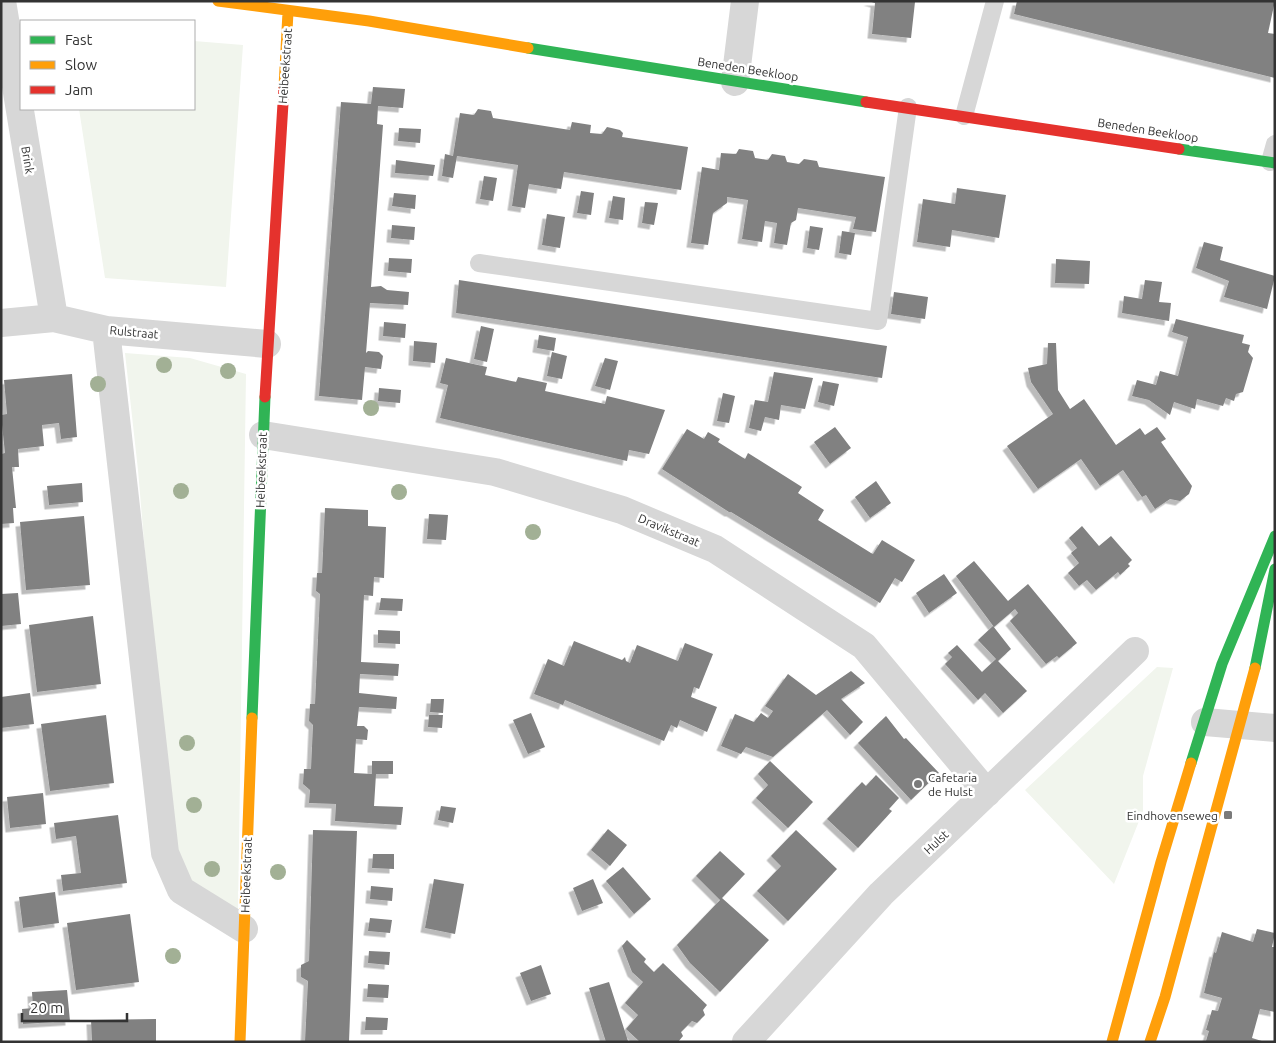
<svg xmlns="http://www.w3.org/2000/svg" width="1276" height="1043" viewBox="0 0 1276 1043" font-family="Ubuntu,sans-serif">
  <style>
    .green { fill: #f1f5ed }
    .building { fill: #818181; filter: url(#shadow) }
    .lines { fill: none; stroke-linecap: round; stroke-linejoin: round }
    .lane { stroke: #d7d7d7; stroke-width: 18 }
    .street { stroke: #d7d7d7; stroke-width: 28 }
    .fast { stroke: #30b455; stroke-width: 11 }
    .slow { stroke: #ff9f0a; stroke-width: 11 }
    .jam { stroke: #e5322d; stroke-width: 11 }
    .tree { fill: #a2b095 }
    .poi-dot { fill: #7a7a7a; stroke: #fff; stroke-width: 2 }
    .labels { text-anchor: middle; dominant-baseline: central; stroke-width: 5; stroke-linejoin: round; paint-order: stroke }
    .street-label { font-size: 12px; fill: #333; stroke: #fff }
    .poi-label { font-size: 12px; fill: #333; stroke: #fff; text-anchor: start }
  </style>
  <defs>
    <filter id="shadow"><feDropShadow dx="-4.5" dy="4.5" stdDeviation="0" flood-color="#0004"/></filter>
  </defs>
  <rect width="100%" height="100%" fill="#fff"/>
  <path class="green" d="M194 41 243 45 226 287 105 278 79 109H194Z
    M125 353 190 358 246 374 238 913 185 885 170 847 138 470Z
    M1157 667 1173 668 1143 776V811L1114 884 1025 790Z"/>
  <path class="building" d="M868 1 915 2 911 38 872 34 875 3Z
    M1017 1H1275L1268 33 1275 34V78L1014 14Z
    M373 87 405 89 403 108 378 106 377 124 383 125 371 287 381 286 387 290 409 292 408 305 370 303 366 353 368 351 379 352 383 356 381 369 365 367 362 400 319 396 341 102 371 104Z
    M478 109 491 111 493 118 570 130 572 122 591 125 590 133 602 134 607 127 620 130 623 133 622 137 688 147 681 190 564 172 561 189 529 184 525 208 512 206 518 165 457 156 453 178 442 176 445 154 453 156 460 113 474 115Z
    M399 128 421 129 420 143 398 141Z
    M739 149 753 151 755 158 768 160 772 154 785 156 787 162 799 164 804 159 817 161 819 167 885 177 876 232 853 229 856 217 798 208 796 220 791 223 787 245 774 243 777 223 765 221 762 242 742 239 748 200 727 197V203L713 213 708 245 691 243 702 167 719 170 721 153 736 154Z
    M396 160 435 165 433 176 395 173Z
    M484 176 497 178 493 201 480 199Z
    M957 188 1006 195 999 238 952 230 950 247 917 242 923 199 955 204Z
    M581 191 594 193 591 215 577 213Z
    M394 193 416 195 415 209 392 206Z
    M613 196 625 198 623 220 609 218Z
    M645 202 658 203 654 225 642 223Z
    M547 214 565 217 560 248 542 245Z
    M392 225 415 227 414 240 391 238Z
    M810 226 823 228 819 250 807 248Z
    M842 231 855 233 851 255 839 253Z
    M1204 242 1223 247 1220 260 1275 276 1267 309 1224 297 1229 281 1196 268Z
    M389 258 412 259 411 273 388 271Z
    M1056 259 1090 261 1089 284 1055 283Z
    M459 280 887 346 882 378 456 313Z
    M1145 280 1162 282 1159 302 1171 303 1169 321 1122 313 1124 296 1142 299Z
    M894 292 928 297 925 319 891 314Z
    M1176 319 1244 335 1242 343 1250 345 1248 352 1253 358 1243 392 1236 394 1234 401 1226 398 1223 406 1197 399 1195 409 1174 402 1170 415 1149 400 1132 396 1137 380 1156 385 1160 371 1178 376 1188 337 1172 332Z
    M384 322 406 324 405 338 383 336Z
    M481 326 494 329 487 362 474 359Z
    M539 335 556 338 554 351 537 348Z
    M414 341 437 343 435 363 413 361Z
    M1048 343H1056L1058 390 1070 409 1084 399 1116 445 1140 428 1145 435 1157 427 1166 439 1161 442 1192 486 1189 494 1180 501 1170 499 1155 509 1146 495 1142 497 1123 470 1100 486 1081 459 1038 489 1007 446 1053 414 1031 382 1028 368 1047 364Z
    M552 352 567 356 562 379 547 376Z
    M446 358 487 367 485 375 516 382 518 377 547 383 545 391 605 404 607 396 665 410 649 454 629 450 627 461 440 418 448 385 440 383Z
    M605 358 618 361 610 390 595 386Z
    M774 372 813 378 805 409 781 405 779 420 765 417 761 431 749 428 755 400 768 402Z
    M72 374 77 437 61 439 59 423 42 425 44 446 18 449 19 467H12L16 508H13L14 523 1 524V454L5 453 1 415 7 414 4 380Z
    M823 381 839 384 834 406 818 402Z
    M379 388 401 390 400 403 378 401Z
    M723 393 735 396 729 423 717 421Z
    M835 427 851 448 830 464 814 442Z
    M687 429 704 439 708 432 720 439 718 442 745 459 748 453 802 487 798 493 824 510 818 520 871 553 873 554 882 540 915 560 902 582 895 578 880 603 731 512H729L662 469Z
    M876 481 891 503 870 518 855 497Z
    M82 483 83 502 49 505 47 486Z
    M325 508 368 510V526L386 527 384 578 374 577 373 596 364 595 361 662 399 664 398 676 360 674 359 693 397 697 396 709 359 707 357 726H364L368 730 367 740 356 739 354 773 372 774V761H393V774H376L374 806 403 807 401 825 335 821 336 804 309 803 310 790 303 784 304 769H311L313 725 309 721 310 704H315L320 594 316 591 317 573H322Z
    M429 514 448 515 446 540 427 539Z
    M84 516 90 585 26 590 20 522Z
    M1082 526 1099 546 1111 536 1132 560 1128 564 1130 566 1120 575 1118 572 1096 590 1087 580 1079 586 1068 573 1079 563 1071 553 1077 548 1069 538Z
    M974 561 1008 601 1028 584 1077 643 1059 658 1057 656 1046 664 1010 621 1018 613 1015 609 994 627 956 576Z
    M944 574 957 593 929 613 916 593Z
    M18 593 21 624 1 626V594Z
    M381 598 403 599 402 611 379 610Z
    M93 616 101 684 37 692 29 625Z
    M993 626 1011 649 998 661 1027 691 1003 713 985 693 978 700 945 664 952 657 948 653 957 645 982 672 996 659 978 640Z
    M378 630 400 631V644L378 643Z
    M574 641 622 660 625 657 626 661 630 663 637 645 678 661 685 643 713 654 699 689 694 687 691 697 717 707 707 732 680 720 677 728 671 725 664 741 565 700 563 705 534 694 548 659 564 666Z
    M851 671 865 683 841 699 863 722 850 735 827 710 773 757 746 747 741 754 721 746 735 714 754 722 761 713 768 718 773 711 765 706 788 674 816 695Z
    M30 693 34 724 1 728V697Z
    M431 699H444L443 713 430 712Z
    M531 713 545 747 528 754 513 720Z
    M106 715 114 783 50 791 41 724Z
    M429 715H443L442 728 428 727Z
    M886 716 904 739 906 738 939 773 911 800 858 743Z
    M770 761 813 802 788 828 756 798 768 785 758 774Z
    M876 775 899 798 889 809 892 811 858 848 827 819 862 782 866 786Z
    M43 793 46 824 10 828 7 797Z
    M441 806 456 808 453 823 438 820Z
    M118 815 127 883 63 891 61 875 81 873 76 836 56 839 54 823Z
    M608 829 627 845 610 866 591 850Z
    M313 830 357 831 349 1042H305L308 981 301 977V965L309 961Z
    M796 830 837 869 788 921 757 891 781 866 771 856Z
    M720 851 745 874 722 898 769 940 720 992 690 963 677 945 720 900 696 876Z
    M373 854H394V869L372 868Z
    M623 867 651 899 634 914 606 881Z
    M434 879 464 884 455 934 425 928Z
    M593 879 603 903 582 911 573 888Z
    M371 886 393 888 392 901 370 899Z
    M55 892 59 923 23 928 19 897Z
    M130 914 139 982 76 990 67 923Z
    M370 918 392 920 390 933 368 931Z
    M1257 929 1275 933 1272 947H1275V1012L1260 1009 1252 1038 1265 1042 1206 1041 1209 1031 1206 1030 1212 1010 1218 1011 1222 998 1204 993 1214 952 1216 953 1222 932 1253 942Z
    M627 940 646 959 644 962 654 972 663 963 707 1005 703 1010 705 1015 697 1023 692 1021 681 1032 683 1036 678 1042H640L626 1029 638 1015 625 1003 643 982 632 972 622 946Z
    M369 951 390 952 389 965 368 963Z
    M541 965 551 994 531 1001 520 973Z
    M609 982 628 1041 626 1042H606L589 988Z
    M368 984 389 985 388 998 367 997Z
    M67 990 70 1021 23 1024 22 1009 33 1008 32 992Z
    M366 1017 388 1018 387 1030H365Z
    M156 1019V1042H92L91 1020Z"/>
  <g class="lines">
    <path class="lane" d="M964 116 995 1
      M1270 162 1275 144
      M479 263 878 321 908 107"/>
    <path class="street" d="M2 1 54 318
      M735 82 745 1
      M1 323 54 318 106 330 267 344
      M106 330 165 853 181 890 244 929
      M263 435 495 472 622 510 715 549 864 646 987 793
      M1205 722 1275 728
      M746 1042 881 894 1135 651"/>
    <path class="fast" d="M528 48 866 102
      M1179 149 1275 163
      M1255 668 1275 569
      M252 718 265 397
      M1191 763 1222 664 1275 536"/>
    <path class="slow" d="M218 1 369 21 528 48
      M284 87 288 12
      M240 1042 252 718
      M1112 1042 1161 862 1191 763
      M1150 1042 1165 997 1255 668"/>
    <path class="jam" d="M866 102 1179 149
      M265 397 284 87"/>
  </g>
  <g class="tree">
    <circle cx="164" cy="365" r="8"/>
    <circle cx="228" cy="371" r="8"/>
    <circle cx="98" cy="384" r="8"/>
    <circle cx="371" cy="408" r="8"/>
    <circle cx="181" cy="491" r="8"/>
    <circle cx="399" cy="492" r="8"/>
    <circle cx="533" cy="532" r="8"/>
    <circle cx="187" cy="743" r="8"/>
    <circle cx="194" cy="805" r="8"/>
    <circle cx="212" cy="869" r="8"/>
    <circle cx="278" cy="872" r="8"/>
    <circle cx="173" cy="956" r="8"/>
  </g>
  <g class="poi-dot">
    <circle cx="918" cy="784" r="5"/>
    <rect x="1223" y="810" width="10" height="10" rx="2.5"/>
  </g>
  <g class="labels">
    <g class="street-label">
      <text transform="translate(285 66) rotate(-86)">Heibeekstraat</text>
      <text transform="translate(748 69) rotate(9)">Beneden Beekloop</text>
      <text transform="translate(1148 130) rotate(9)">Beneden Beekloop</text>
      <text transform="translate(28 160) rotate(81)">Brink</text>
      <text transform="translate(134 332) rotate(5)">Rulstraat</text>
      <text transform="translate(261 470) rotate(-88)">Heibeekstraat</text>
      <text transform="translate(669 530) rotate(23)">Dravikstraat</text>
      <text transform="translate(936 842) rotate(-43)">Hulst</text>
      <text transform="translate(246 875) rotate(-88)">Heibeekstraat</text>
    </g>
    <g class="poi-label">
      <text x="928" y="777">Cafetaria<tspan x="928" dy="14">de Hulst</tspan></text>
      <text x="1218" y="815" text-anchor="end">Eindhovenseweg</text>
    </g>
  </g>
  <rect width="1276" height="1043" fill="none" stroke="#333333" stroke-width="5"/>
  <rect x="20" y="20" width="175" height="90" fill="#ffffff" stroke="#adadad"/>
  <rect x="30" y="36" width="25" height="8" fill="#30b455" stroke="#adadad"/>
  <text x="65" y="45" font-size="15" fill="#333333">Fast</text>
  <rect x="30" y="61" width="25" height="8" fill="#ff9f0a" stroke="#adadad"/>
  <text x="65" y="70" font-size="15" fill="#333333">Slow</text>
  <rect x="30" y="86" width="25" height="8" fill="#e5322d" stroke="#adadad"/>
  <text x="65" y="95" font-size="15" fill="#333333">Jam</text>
  <path d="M22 1013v8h105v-8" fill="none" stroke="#333333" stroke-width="2.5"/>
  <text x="30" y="1013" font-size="15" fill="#333333" stroke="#ffffff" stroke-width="4" paint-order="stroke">20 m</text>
</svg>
